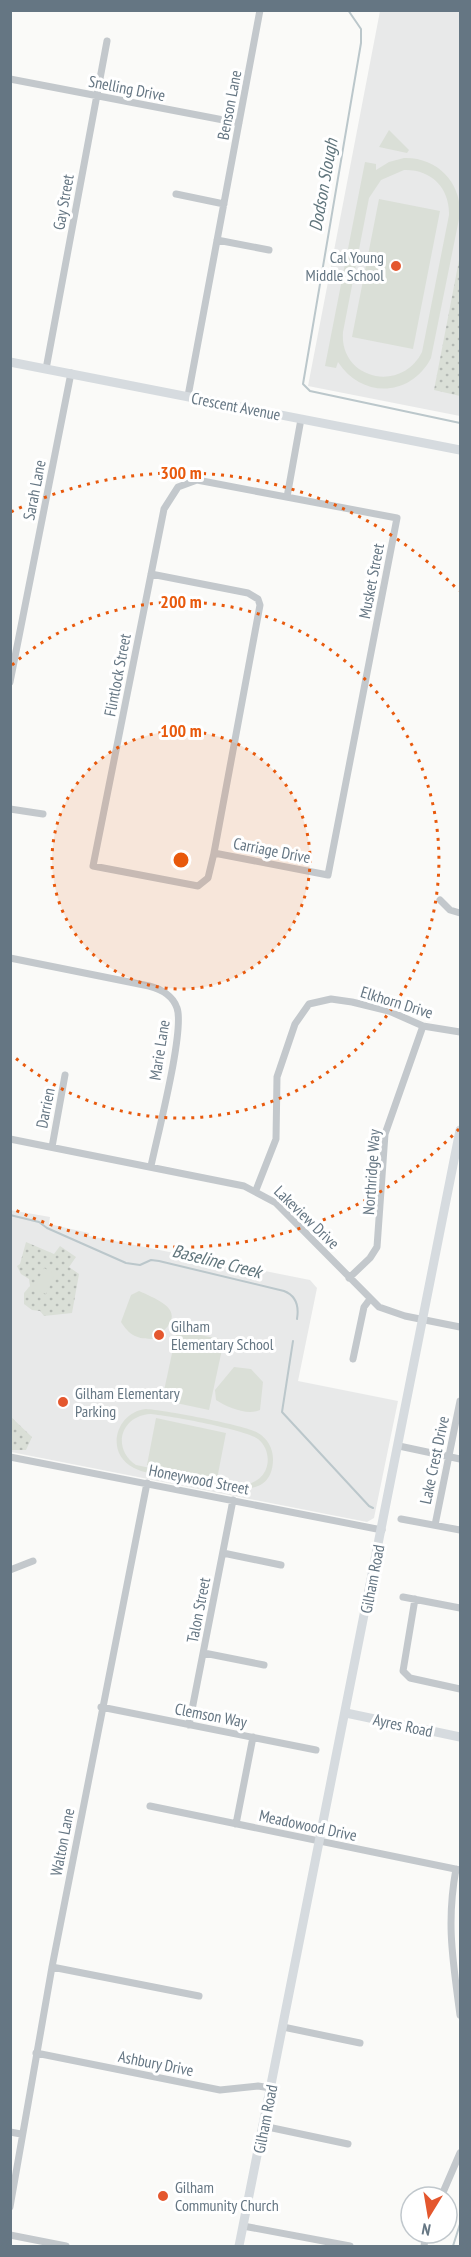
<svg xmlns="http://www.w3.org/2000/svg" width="471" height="2257" viewBox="0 0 471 2257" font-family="'PT Sans Narrow',sans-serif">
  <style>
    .built { fill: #e8e9e9 }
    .green { fill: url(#green-dots) }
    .pitch { fill: #dadfd7; fill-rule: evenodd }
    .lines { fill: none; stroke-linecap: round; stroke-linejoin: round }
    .stream { stroke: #bbc7cb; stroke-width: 2 }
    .street { stroke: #c3c8cc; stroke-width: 7 }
    .secondary { stroke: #d6dbdf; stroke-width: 9 }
    .ring { fill: none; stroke: #e8590c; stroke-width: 3; stroke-dasharray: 3 6 }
    .poi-dot { fill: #e4572e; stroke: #fff; stroke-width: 2 }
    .labels { text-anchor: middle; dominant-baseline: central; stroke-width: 6; stroke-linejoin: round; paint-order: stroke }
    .street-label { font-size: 16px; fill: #657683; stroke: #fff }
    .poi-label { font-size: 16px; fill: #657683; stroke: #fff; text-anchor: start }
    .water-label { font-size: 18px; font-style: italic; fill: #60757c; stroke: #fff }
    .centre { fill: #e8590c; stroke: #fff; stroke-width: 3 }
    .ring-label { font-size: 18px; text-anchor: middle; font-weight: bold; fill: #e8590c; stroke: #fff; stroke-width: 6; stroke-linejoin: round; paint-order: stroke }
  </style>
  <defs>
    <pattern id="green-dots" width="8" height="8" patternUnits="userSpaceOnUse" patternTransform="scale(1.5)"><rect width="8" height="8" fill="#dadfd7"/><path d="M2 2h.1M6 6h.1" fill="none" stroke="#b4b9b4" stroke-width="1.8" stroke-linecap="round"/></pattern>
  </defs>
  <rect width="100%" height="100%" fill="#fafaf8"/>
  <path class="built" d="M380 11H460V416L308 386Z
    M10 1210 50 1217 49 1224 89 1233V1236L310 1280 317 1288 298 1381 398 1401 374 1518 367 1522 11 1452Z"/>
  <path class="green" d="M460 255V396L434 390Z
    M26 1242 54 1254 60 1246 76 1257 69 1267 79 1274 72 1313 44 1316 40 1311 32 1310 24 1304V1293L30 1286 29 1279 21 1274 17 1266 20 1264Z
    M10 1416 32 1437 26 1450H11Z"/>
  <path class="pitch" d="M389 130 409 150 407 153 379 147Z
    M404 158C437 157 461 182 460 214L431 358C411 397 362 399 338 362L336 368 325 366 365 162 376 164V170L389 162ZM404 170C431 169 450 188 449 215L422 352C401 394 339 379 343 332L369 198 381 180Z
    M379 199 440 211 413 349 352 337Z
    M44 1268 55 1274 46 1294 34 1289Z
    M139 1291C166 1303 189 1313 154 1339 137 1339 130 1336 121 1322L131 1295Z
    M177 1330 224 1340 209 1410 162 1400Z
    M234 1367 251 1369 263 1382 260 1410C247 1416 227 1407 216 1400L215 1390Z
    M146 1409C163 1410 246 1425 258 1433 267 1438 273 1448 273 1459 273 1505 217 1486 192 1481 174 1477 150 1476 134 1468 104 1453 116 1412 146 1409ZM149 1414C167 1415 247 1430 258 1439 267 1446 270 1459 266 1469 262 1480 250 1485 239 1486L136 1465C112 1449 120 1417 149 1414Z
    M156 1418 226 1433 217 1479 147 1465Z"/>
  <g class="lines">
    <path class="stream" d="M348 10 361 29V43L303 384 310 391 460 423
      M10 1215 39 1222 47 1228 126 1263 140 1265 151 1260 159 1261 284 1291C297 1296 299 1307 297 1319
      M293 1341 282 1412 369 1506 373 1508
      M453 2246 460 2224"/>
    <path class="street" d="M10 79 239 123
      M176 194 224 204
      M217 240 269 250
      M46 369 107 41
      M188 396 260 10
      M197 480 397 518 328 875 214 853 208 878 198 886 93 866 164 509 178 487Z
      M287 497 301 419
      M151 574 248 593 258 599 260 605 214 853
      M10 682 71 373
      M10 809 43 814
      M440 900 450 910 460 913
      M10 958 149 986C161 989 173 996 177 1008 185 1030 157 1137 151 1166
      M10 1139 244 1186 276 1203 379 1307 405 1316 460 1327
      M52 1147 65 1075
      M256 1190 276 1139 277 1077 295 1024 309 1004 331 999 352 1002 389 1011 423 1026 460 1032
      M349 1278 370 1258 377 1247 385 1134 423 1026
      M353 1359 364 1307 370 1299
      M399 1446 460 1459
      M10 1457 382 1530
      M401 1519 460 1530
      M435 1525 460 1401
      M223 1553 281 1565
      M10 1570 33 1561
      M403 1597 460 1608
      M415 1599 403 1671 410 1678 460 1689
      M204 1653 264 1665
      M101 1707 316 1750
      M189 1725 233 1500
      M150 1806 460 1870
      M236 1824 253 1737
      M456 1869C446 1923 453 1961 460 2015
      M52 1967 199 1996
      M283 2027 360 2043
      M36 2053 220 2090 258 2086 271 2088
      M263 2126 348 2144
      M10 2132 21 2134
      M441 2197 460 2153
      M10 2207 52 1967 147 1483
      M243 2226 350 2246
      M10 2235 66 2246
      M424 2246 426 2233"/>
    <path class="secondary" d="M10 362 460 450
      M346 1713 460 1737
      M239 2246 460 1130"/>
  </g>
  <circle cx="181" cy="860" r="129" fill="#e8590c" fill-opacity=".12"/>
  <g class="ring">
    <circle cx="181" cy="860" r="129"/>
    <path d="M12 665A258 258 0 1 1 12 1055"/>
    <path d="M459 1129A387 387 0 0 1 11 1208M11 512A387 387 0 0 1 459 591"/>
  </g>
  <g class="poi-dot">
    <circle cx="396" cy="266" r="6"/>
    <circle cx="159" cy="1335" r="6"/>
    <circle cx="63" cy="1402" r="6"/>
    <circle cx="163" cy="2196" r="6"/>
  </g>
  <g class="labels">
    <g class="street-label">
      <text transform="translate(127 88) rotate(11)">Snelling Drive</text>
      <text transform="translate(229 105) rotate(-79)">Benson Lane</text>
      <text transform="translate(63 202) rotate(-80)">Gay Street</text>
      <text transform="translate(236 406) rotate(11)">Crescent Avenue</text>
      <text transform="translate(34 490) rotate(-79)">Sarah Lane</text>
      <text transform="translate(371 581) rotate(-79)">Musket Street</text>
      <text transform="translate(117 675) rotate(-79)">Flintlock Street</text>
      <text transform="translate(272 850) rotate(11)">Carriage Drive</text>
      <text transform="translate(397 1002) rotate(17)">Elkhorn Drive</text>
      <text transform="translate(159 1050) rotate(-81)">Marie Lane</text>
      <text transform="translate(45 1108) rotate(-79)">Darrien</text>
      <text transform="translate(371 1172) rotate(-86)">Northridge Way</text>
      <text transform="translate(307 1217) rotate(44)">Lakeview Drive</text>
      <text transform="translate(434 1460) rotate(-78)">Lake Crest Drive</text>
      <text transform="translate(199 1479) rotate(11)">Honeywood Street</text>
      <text transform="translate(372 1579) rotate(-79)">Gilham Road</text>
      <text transform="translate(198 1610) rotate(-79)">Talon Street</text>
      <text transform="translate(211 1715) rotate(11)">Clemson Way</text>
      <text transform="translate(403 1725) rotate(12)">Ayres Road</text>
      <text transform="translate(308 1825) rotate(12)">Meadowood Drive</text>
      <text transform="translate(62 1842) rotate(-79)">Walton Lane</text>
      <text transform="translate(156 2063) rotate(11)">Ashbury Drive</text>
      <text transform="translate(265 2119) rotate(-79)">Gilham Road</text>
    </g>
    <g class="poi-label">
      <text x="384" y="257" text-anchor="end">Cal Young<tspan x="384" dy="18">Middle School</tspan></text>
      <text x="171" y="1326">Gilham<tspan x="171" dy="18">Elementary School</tspan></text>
      <text x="75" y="1393">Gilham Elementary<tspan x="75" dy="18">Parking</tspan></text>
      <text x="175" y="2187">Gilham<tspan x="175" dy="18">Community Church</tspan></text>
    </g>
    <g class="water-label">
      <text transform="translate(323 185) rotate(-80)">Dodson Slough</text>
      <text transform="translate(217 1261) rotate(14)">Baseline Creek</text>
    </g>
  </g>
  <circle cx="181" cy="860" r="9" class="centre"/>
  <g class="ring-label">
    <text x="181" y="479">300 m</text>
    <text x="181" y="608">200 m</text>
    <text x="181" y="737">100 m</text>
  </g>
  <rect width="471" height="2257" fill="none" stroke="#657683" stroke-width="24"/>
  <g transform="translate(429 2215) rotate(191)"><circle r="28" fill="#ffffff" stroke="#c1c8cd" stroke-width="1.5"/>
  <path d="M0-4.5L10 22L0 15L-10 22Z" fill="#e4572e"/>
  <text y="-9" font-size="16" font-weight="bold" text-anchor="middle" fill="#657683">N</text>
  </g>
</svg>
